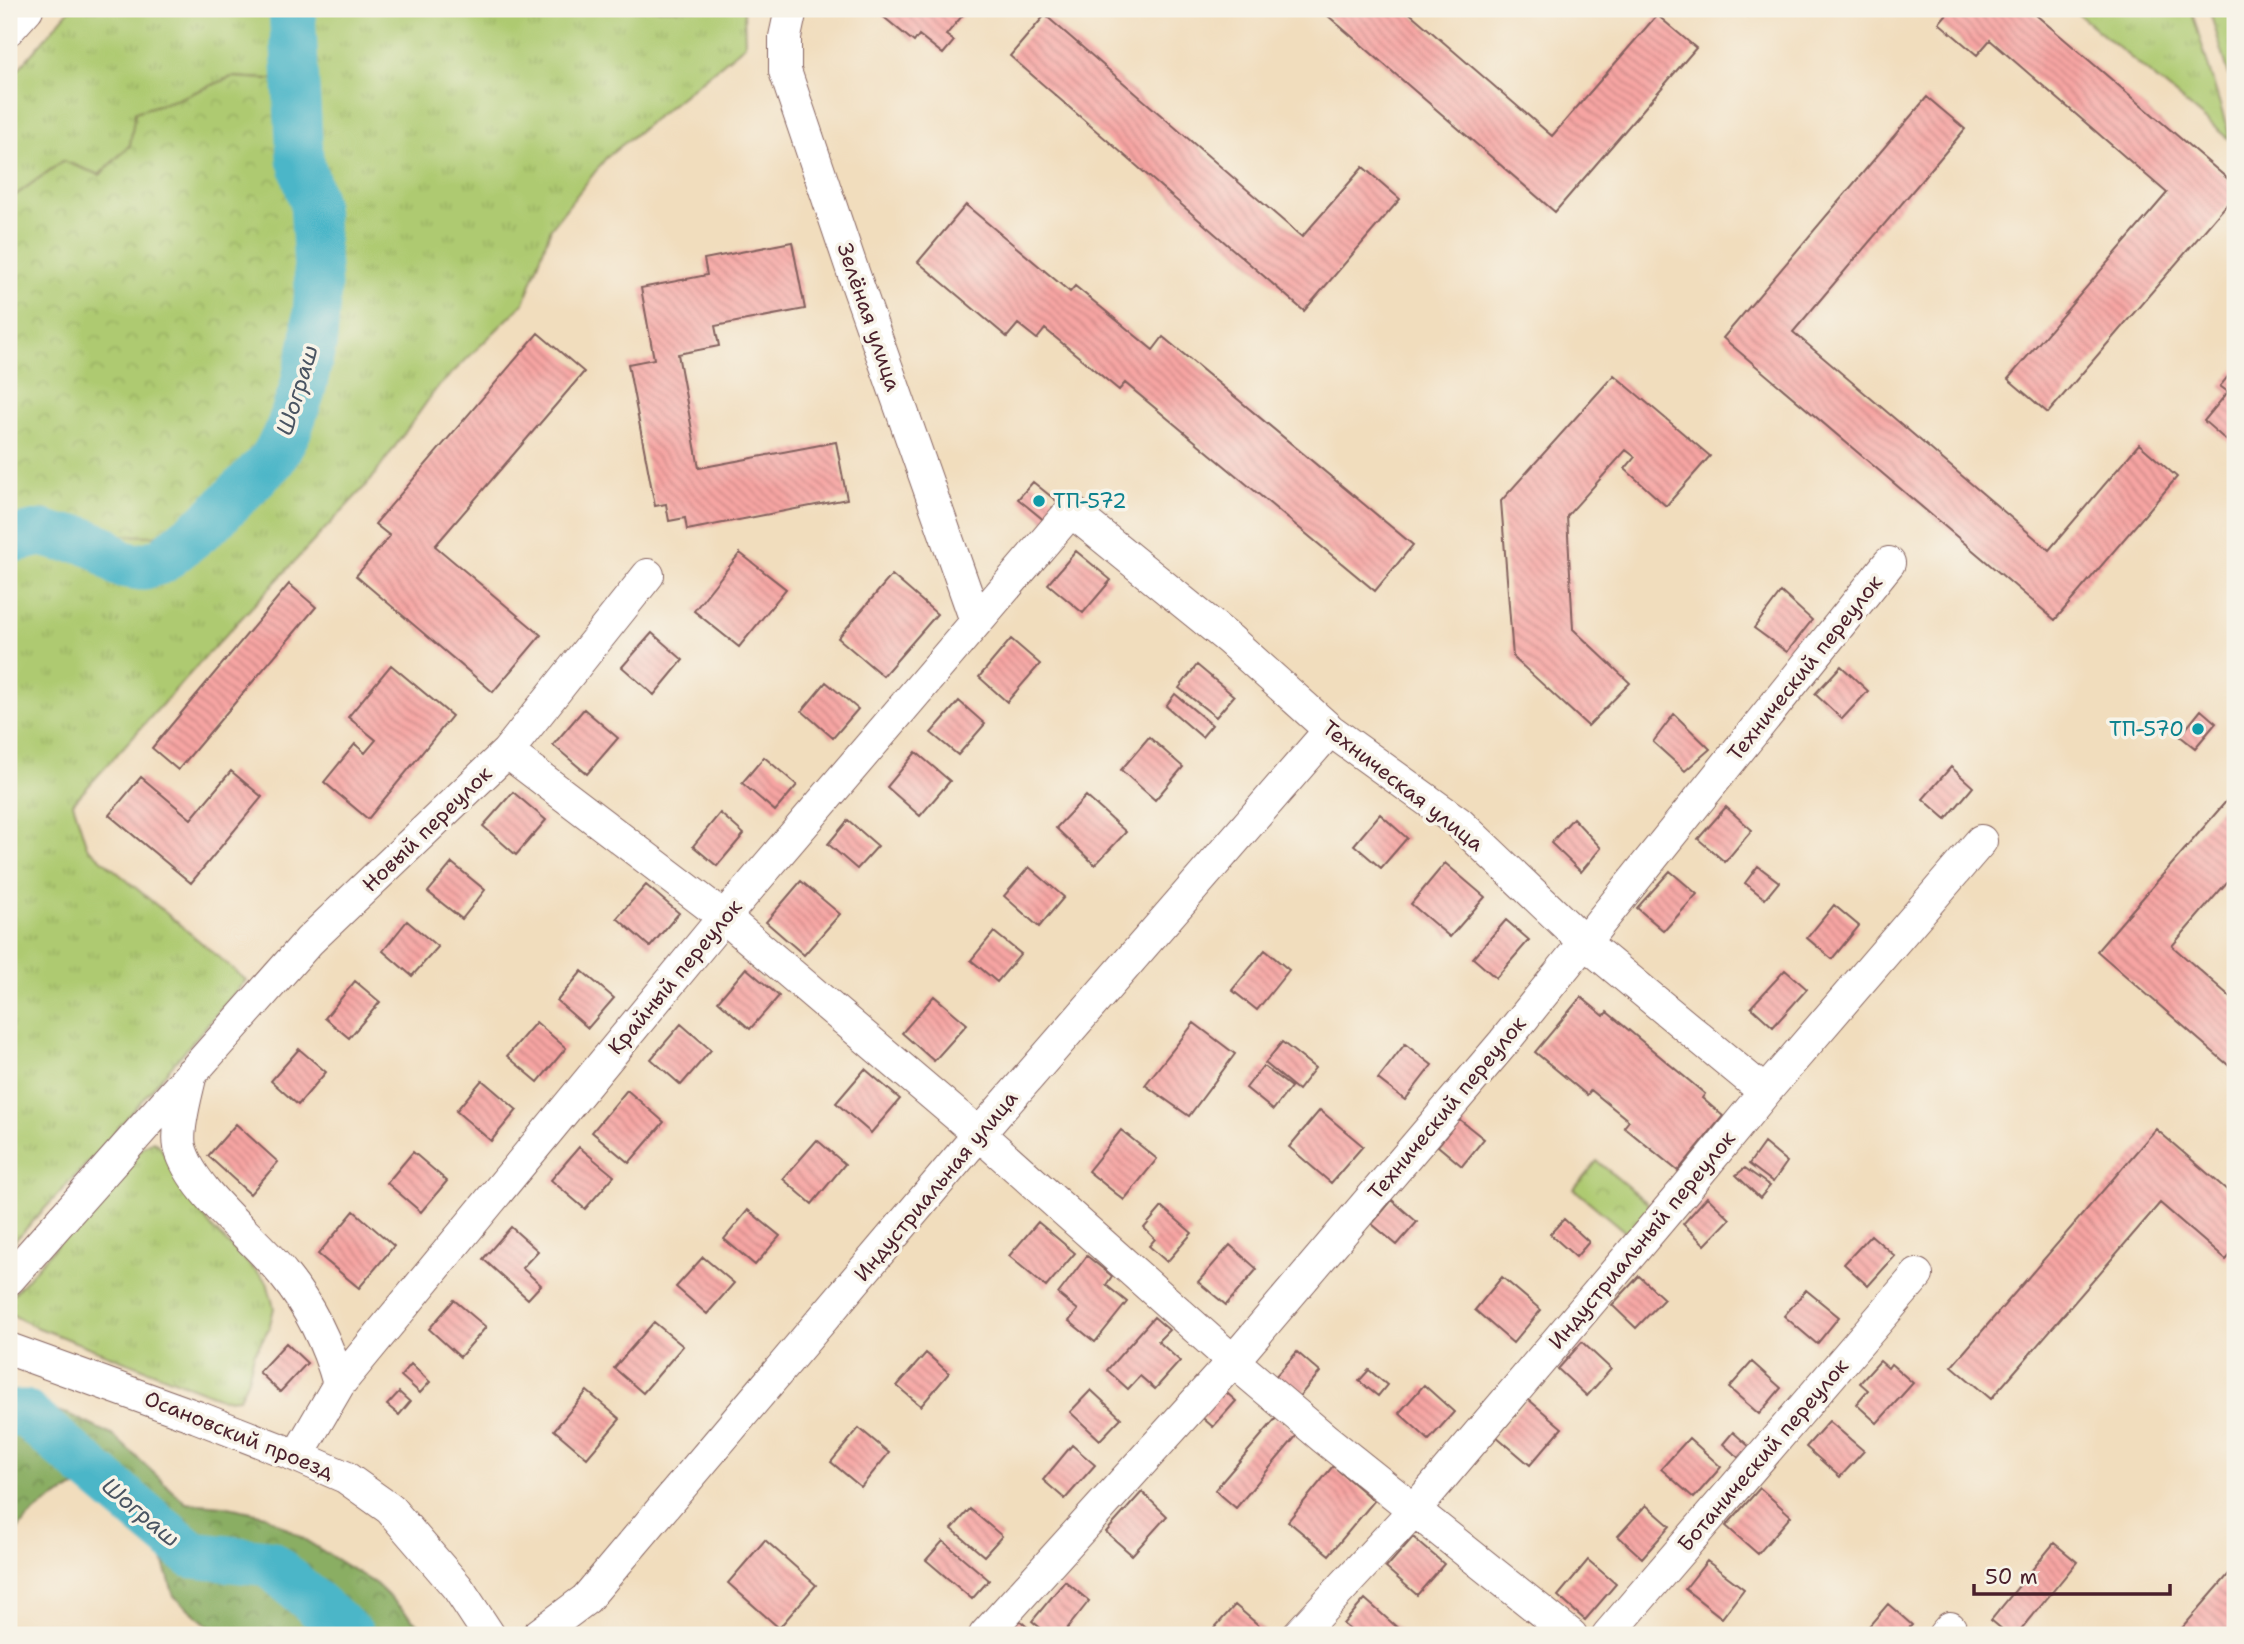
<svg xmlns="http://www.w3.org/2000/svg" width="2244" height="1644" viewBox="0 0 2244 1644" font-family="'Shantell Sans',sans-serif">
  <style>
    .grass { fill: url(#grass-tufts); stroke: #7c744e; stroke-width: 2 }
    .forest { fill: url(#forest-crowns); stroke: #6a6647; stroke-width: 2 }
    .park { fill: url(#park-crowns); stroke: #7c744e; stroke-width: 2 }
    .lines { fill: none; stroke-linecap: round; stroke-linejoin: round }
    .river { stroke: #4bb6c8; stroke-width: 47 }
    .building { fill: url(#building-back-hatch) }
    .street-casing { stroke: #84625e; stroke-width: 34 }
    .street { stroke: #fff; stroke-width: 32 }
    .culture-dot { fill: #0f9aa8; stroke: #f7f3e8; stroke-width: 2.5 }
    .labels { text-anchor: middle; dominant-baseline: central; stroke-width: 7; stroke-linejoin: round; paint-order: stroke }
    .street-label { font-size: 21px; fill: #4a1f2b; stroke: #f7f3e8 }
    .culture-label { font-size: 21px; fill: #0d838f; stroke: #f7f3e8; text-anchor: start }
    .water-label { font-size: 23px; font-style: italic; fill: #4a5462; stroke: #f7f3e8 }
  </style>
  <defs>
    <pattern id="grass-tufts" width="24" height="20" patternUnits="userSpaceOnUse" patternTransform="scale(1.75)"><rect width="24" height="20" fill="#aeca71"/><path d="M3 7l-1-3M5 7V3M7 7l1-3M15 17l-1-3M17 17v-4M19 17l1-3" fill="none" stroke="#97ad62"/></pattern>
    <pattern id="forest-crowns" width="20" height="18" patternUnits="userSpaceOnUse" patternTransform="scale(1.75)"><rect width="20" height="18" fill="#8aae63"/><path d="M2 6a3 3 0 1 1 6 0M12 15a3 3 0 1 1 6 0" fill="none" stroke="#738d52"/></pattern>
    <pattern id="park-crowns" width="20" height="18" patternUnits="userSpaceOnUse" patternTransform="scale(1.75)"><rect width="20" height="18" fill="#aeca71"/><path d="M2 6a3 3 0 1 1 6 0M12 15a3 3 0 1 1 6 0" fill="none" stroke="#97ad62"/></pattern>
    <pattern id="building-back-hatch" width="6" height="6" patternUnits="userSpaceOnUse" patternTransform="scale(1.75)"><rect width="6" height="6" fill="#f7a5a3"/><path d="M-1 5l2 2M0 0l6 6M5-1l2 2" fill="none" stroke="#ca8685"/></pattern>
  </defs>
  <rect width="100%" height="100%" fill="#f7f3e8"/>
  <filter id="ink" filterUnits="userSpaceOnUse"><feTurbulence type="fractalNoise" baseFrequency=".0143" numOctaves="2"/><feDisplacementMap in="SourceGraphic" scale="14" xChannelSelector="R" yChannelSelector="G"/><feConvolveMatrix kernelMatrix="1 2 1 2 8 2 1 2 1" color-interpolation-filters="sRGB"/></filter>
  <filter id="wash" filterUnits="userSpaceOnUse"><feTurbulence type="fractalNoise" baseFrequency=".00686" numOctaves="4" result="noise"/><feDisplacementMap in="SourceGraphic" scale="28" xChannelSelector="R" yChannelSelector="G"/><feGaussianBlur stdDeviation="1.57" result="paint"/><feColorMatrix in="noise" values="0 0 0 0 0 0 0 0 0 0 0 0 0 0 0 0 0 1.4 0 .05"/><feComposite in="paint" operator="in"/></filter>
  <g filter="url(#wash)">
    <rect width="100%" height="100%" fill="#f1ddbd"/>
    <path class="grass" d="M70 9H744L745 45 606 158 551 228 524 303 436 389 371 480 205 657 73 803 87 847 246 980 93 1157 9 1247V523L78 522 120 535 197 520 236 484 267 450 288 403 301 205 289 171 284 80 232 77 178 99 99 175 63 161 9 200V80Z
      M2072 9H2191L2231 141Z
      M2209 9H2235V94Z
      M153 1141 160 1146 186 1194 213 1229 267 1282 274 1308 269 1328 254 1354 248 1379 239 1398 223 1399 31 1325 13 1315 9 1309 10 1298 143 1147Z"/>
    <path class="forest" d="M9 1399 68 1414 114 1436 186 1503 224 1506 265 1515 376 1584 429 1635H219L174 1596 157 1539 109 1499 75 1487C48 1501 24 1515 9 1543Z"/>
    <path class="park" d="M232 77 284 80 289 171 301 205 309 287 306 341 288 403 267 450 236 484 197 520 154 536 120 535 78 522 9 523V200L63 161 100 175 130 145 135 112 178 99Z
      M1597 1161 1652 1207 1629 1235 1574 1189Z"/>
    <g class="lines">
      <path class="river" d="M9 540 42 533 60 538 80 539 102 548 121 564 141 567 161 561 211 521 272 460 288 431 302 391 314 340 318 285 313 203 300 159 292 9
        M9 1414 24 1413 192 1555 269 1563 351 1635"/>
    </g>
    <g id="blocks">
      <path class="building" d="M874 9H968L946 35 954 41 943 54 919 35 914 42Z
        M1320 9H1405L1552 136 1657 15 1696 48 1555 212Z
        M1739 9H1753L1747 16Z
        M1951 9H2029L2235 185V195L2048 413 2008 379 2167 193 1990 40 1977 55 1939 23Z
        M1045 15 1302 237 1363 167 1400 199 1304 311 1010 56Z
        M1927 97 1965 129 1793 332 2049 550 2139 444 2177 477 2055 620 1723 338Z
        M966 205 1070 292 1075 286 1153 350 1163 337 1413 545 1375 591 1125 383 1119 390 1045 329 1037 339 1018 324 1007 337 918 262Z
        M792 242 805 309 715 326 719 346 678 354 699 468 836 442 847 499 687 530 685 518 669 521 666 504 655 506 628 364 654 359 641 288 707 275 704 259Z
        M538 333 584 372 435 546 541 635 493 692 356 576 390 536 375 524Z
        M2235 368V448L2204 421 2228 392 2220 386Z
        M1614 375 1710 456 1666 506 1625 469 1635 457 1626 450 1567 516 1573 629 1630 683 1588 726 1513 657 1501 501Z
        M1033 482 1059 503 1045 521 1018 499Z
        M1076 551 1111 580 1083 613 1048 584Z
        M740 553 786 589 739 647 694 611Z
        M892 575 937 614 883 676 838 638Z
        M289 584 316 607 178 770 152 748Z
        M1781 592 1812 620 1787 652 1754 628Z
        M652 633 683 660 654 695 622 667Z
        M1011 639 1040 664 1007 702 979 677Z
        M391 665 452 716 368 819 324 782 355 744 365 753 376 740 348 717Z
        M1197 665 1234 696 1216 717 1179 688Z
        M1841 666 1868 691 1842 719 1815 694Z
        M826 682 858 709 833 738 802 711Z
        M1175 694 1212 725 1202 737 1166 706Z
        M959 701 985 724 958 755 931 733Z
        M584 709 618 738 587 774 553 745Z
        M2201 710 2216 723 2195 748 2180 736Z
        M1674 714 1710 749 1685 771 1653 742Z
        M1149 737 1183 767 1155 800 1121 770Z
        M916 752 950 781 920 816 887 787Z
        M764 757 797 785 775 811 742 783Z
        M1951 767 1973 787 1946 819 1923 799Z
        M231 771 262 797 191 883 109 815 141 777 191 819Z
        M2235 791V873L2172 946 2235 1001V1071L2097 951Z
        M513 792 546 820 516 855 483 826Z
        M1086 796 1126 832 1095 865 1056 828Z
        M1726 807 1752 830 1725 862 1698 839Z
        M720 813 744 834 717 866 693 846Z
        M1380 814 1407 838 1381 868 1354 845Z
        M1573 818 1601 848 1581 872 1551 843Z
        M848 820 878 846 857 869 828 844Z
        M452 863 485 890 462 919 428 892Z
        M1445 863 1485 897 1450 937 1411 904Z
        M1758 866 1779 882 1765 899 1745 883Z
        M1029 867 1064 897 1039 927 1004 896Z
        M1670 871 1697 894 1664 931 1637 908Z
        M801 881 840 914 804 955 766 922Z
        M646 885 679 913 650 947 617 918Z
        M1834 905 1859 926 1832 959 1807 938Z
        M1506 920 1529 940 1496 978 1473 958Z
        M407 921 438 947 412 976 383 951Z
        M994 932 1021 954 997 982 971 960Z
        M1265 950 1289 970 1257 1010 1232 990Z
        M746 968 779 996 750 1029 718 1001Z
        M1785 970 1807 989 1773 1027 1751 1007Z
        M582 971 614 998 588 1028 557 1001Z
        M355 981 380 1002 349 1038 325 1018Z
        M934 996 967 1024 934 1061 902 1033Z
        M1581 997 1604 1016 1607 1012 1705 1094 1702 1098 1723 1116 1678 1171 1624 1127 1629 1121 1591 1090 1587 1095 1535 1052Z
        M536 1022 566 1048 538 1082 507 1056Z
        M1194 1023 1235 1054 1189 1116 1145 1085Z
        M681 1024 711 1050 681 1085 651 1059Z
        M1282 1042 1315 1068 1298 1090 1265 1063Z
        M1405 1044 1432 1065 1405 1100 1378 1079Z
        M299 1049 326 1072 298 1105 271 1081Z
        M1263 1066 1291 1087 1273 1110 1246 1088Z
        M865 1069 900 1099 871 1133 836 1103Z
        M482 1080 517 1110 491 1141 456 1111Z
        M627 1090 664 1122 629 1163 592 1132Z
        M1320 1110 1363 1146 1331 1183 1289 1147Z
        M1459 1119 1484 1139 1462 1166 1438 1146Z
        M236 1124 278 1162 250 1194 208 1156Z
        M2156 1129 2235 1197V1250L2226 1260 2160 1203 1991 1399 1952 1366Z
        M1121 1130 1157 1159 1124 1200 1088 1171Z
        M817 1140 845 1164 812 1204 783 1179Z
        M1764 1143 1787 1162 1773 1182 1749 1164Z
        M579 1147 614 1176 585 1209 551 1180Z
        M413 1152 447 1181 421 1212 387 1183Z
        M1745 1168 1770 1186 1760 1198 1736 1175Z
        M1707 1197 1730 1219 1705 1245 1683 1224Z
        M1392 1200 1417 1222 1397 1245 1372 1224Z
        M1162 1207 1192 1233 1167 1262 1149 1246 1155 1239 1144 1228Z
        M748 1210 780 1236 755 1265 724 1239Z
        M354 1211 394 1246 359 1288 318 1254Z
        M1564 1219 1589 1242 1576 1257 1550 1234Z
        M1038 1222 1075 1253 1046 1287 1009 1256Z
        M511 1227 538 1251 522 1268 541 1285 528 1299 483 1259Z
        M1871 1235 1895 1256 1868 1286 1844 1264Z
        M1230 1245 1257 1269 1226 1305 1198 1282Z
        M1087 1256 1112 1276 1106 1285 1127 1302 1095 1342 1069 1321 1078 1310 1058 1294Z
        M703 1257 734 1283 707 1314 676 1287Z
        M1639 1276 1664 1299 1636 1328 1612 1305Z
        M1502 1277 1541 1310 1513 1343 1475 1310Z
        M1806 1290 1839 1317 1817 1344 1784 1316Z
        M454 1300 486 1327 460 1357 429 1329Z
        M1154 1317 1169 1330 1158 1341 1180 1361 1155 1389 1140 1376 1128 1389 1107 1370Z
        M654 1322 683 1346 643 1393 614 1368Z
        M1582 1342 1611 1369 1587 1396 1558 1369Z
        M286 1343 307 1363 280 1392 259 1372Z
        M1297 1352 1320 1372 1297 1399 1274 1378Z
        M926 1353 949 1373 921 1406 897 1386Z
        M1880 1361 1888 1368 1891 1364 1913 1383 1877 1423 1856 1404 1868 1390 1860 1383Z
        M1752 1362 1781 1388 1759 1414 1729 1388Z
        M411 1364 430 1382 420 1393 401 1376Z
        M1369 1370 1387 1385 1378 1396 1359 1381Z
        M1424 1385 1454 1412 1429 1440 1399 1413Z
        M1220 1387 1236 1401 1213 1427 1197 1413Z
        M1091 1390 1121 1418 1100 1440 1070 1412Z
        M587 1391 620 1419 587 1458 554 1430Z
        M399 1392 410 1402 399 1415 387 1405Z
        M1528 1399 1562 1428 1530 1465 1496 1436Z
        M1277 1417 1297 1435 1236 1508 1215 1490Z
        M1829 1421 1864 1451 1840 1477 1806 1447Z
        M859 1428 889 1453 861 1487 831 1462Z
        M1733 1432 1752 1449 1741 1460 1723 1444Z
        M1689 1438 1721 1467 1694 1498 1661 1469Z
        M1072 1445 1095 1465 1065 1499 1043 1480Z
        M1333 1466 1374 1501 1329 1555 1288 1521Z
        M1760 1488 1791 1516 1758 1554 1726 1526Z
        M1142 1492 1167 1516 1132 1555 1106 1532Z
        M1646 1505 1670 1526 1642 1558 1618 1536Z
        M970 1509 1002 1536 984 1556 952 1529Z
        M1413 1537 1444 1564 1417 1595 1386 1568Z
        M765 1540 816 1585 779 1628 728 1583Z
        M943 1541 989 1580 972 1599 926 1560Z
        M2054 1543 2077 1562 2017 1635H2009L1991 1620Z
        M1588 1560 1616 1584 1585 1620 1558 1596Z
        M1707 1561 1744 1589 1722 1618 1685 1589Z
        M2235 1567V1635H2176Z
        M1065 1581 1089 1601 1062 1635H1049L1032 1621Z
        M1365 1599 1400 1630 1395 1635H1356L1343 1624Z
        M1888 1604 1912 1625 1902 1635H1866L1863 1633Z
        M1235 1605 1264 1630 1260 1635H1208Z
        M1016 1617 1036 1635H1000Z"/>
    </g>
  </g>
  <g filter="url(#ink)">
    <use href="#blocks" fill-opacity="0" stroke="#84625e" stroke-width="2"/>
    <g class="lines">
      <defs>
        <path id="street" d="M791 9 785 37V71L854 275 976 621
          M9 29 27 9
          M507 752 724 917 979 1134 1233 1361 1324 1438 1571 1635
          M191 1073C187 1093 176 1128 180 1147 191 1191 255 1238 284 1275 310 1307 328 1344 339 1384
          M9 1279 309 941 507 752 648 575
          M9 1349 197 1417 297 1456 345 1477 390 1509 458 1588 489 1635
          M297 1456 339 1384 724 917 1071 511 1230 640 1330 730 1459 823 1585 943 1765 1092
          M538 1635 586 1599 979 1134 1330 730
          M985 1635 1233 1361 1504 1042 1889 563
          M1298 1635 1415 1509 1684 1191 1765 1092 1981 841
          M1608 1635 1917 1275
          M1944 1635 1950 1628"/>
      </defs>
      <use href="#street" class="street-casing"/>
      <use href="#street" class="street"/>
    </g>
  </g>
  <g class="culture-dot">
    <circle cx="1039" cy="501" r="7"/>
    <circle cx="2198" cy="729" r="7"/>
  </g>
  <g class="labels">
    <g class="street-label">
      <text transform="translate(869 317) rotate(71)">Зелёная улица</text>
      <text transform="translate(1805 668) rotate(-51)">Технический переулок</text>
      <text transform="translate(1403 786) rotate(38)">Техническая улица</text>
      <text transform="translate(427 829) rotate(-44)">Новый переулок</text>
      <text transform="translate(675 977) rotate(-50)">Крайный переулок</text>
      <text transform="translate(1447 1108) rotate(-50)">Технический переулок</text>
      <text transform="translate(936 1186) rotate(-50)">Индустриальная улица</text>
      <text transform="translate(1642 1240) rotate(-50)">Индустриальный переулок</text>
      <text transform="translate(239 1435) rotate(22)">Осановский проезд</text>
      <text transform="translate(1763 1455) rotate(-49)">Ботанический переулок</text>
    </g>
    <g class="culture-label">
      <text x="1053" y="501">ТП-572</text>
      <text x="2184" y="729" text-anchor="end">ТП-570</text>
    </g>
    <g class="water-label">
      <text transform="translate(297 390) rotate(-73)">Шограш</text>
      <text transform="translate(141 1512) rotate(40)">Шограш</text>
    </g>
  </g>
  <rect width="2244" height="1644" fill="none" stroke="#f7f3e8" stroke-width="35"/>
  <path d="M1974 1584v10h196v-10" fill="none" stroke="#4a1f2b" stroke-width="3.5"/>
  <text x="1985" y="1584" font-size="21" fill="#4a1f2b" stroke="#f7f3e8" stroke-width="5" paint-order="stroke">50 m</text>
</svg>
